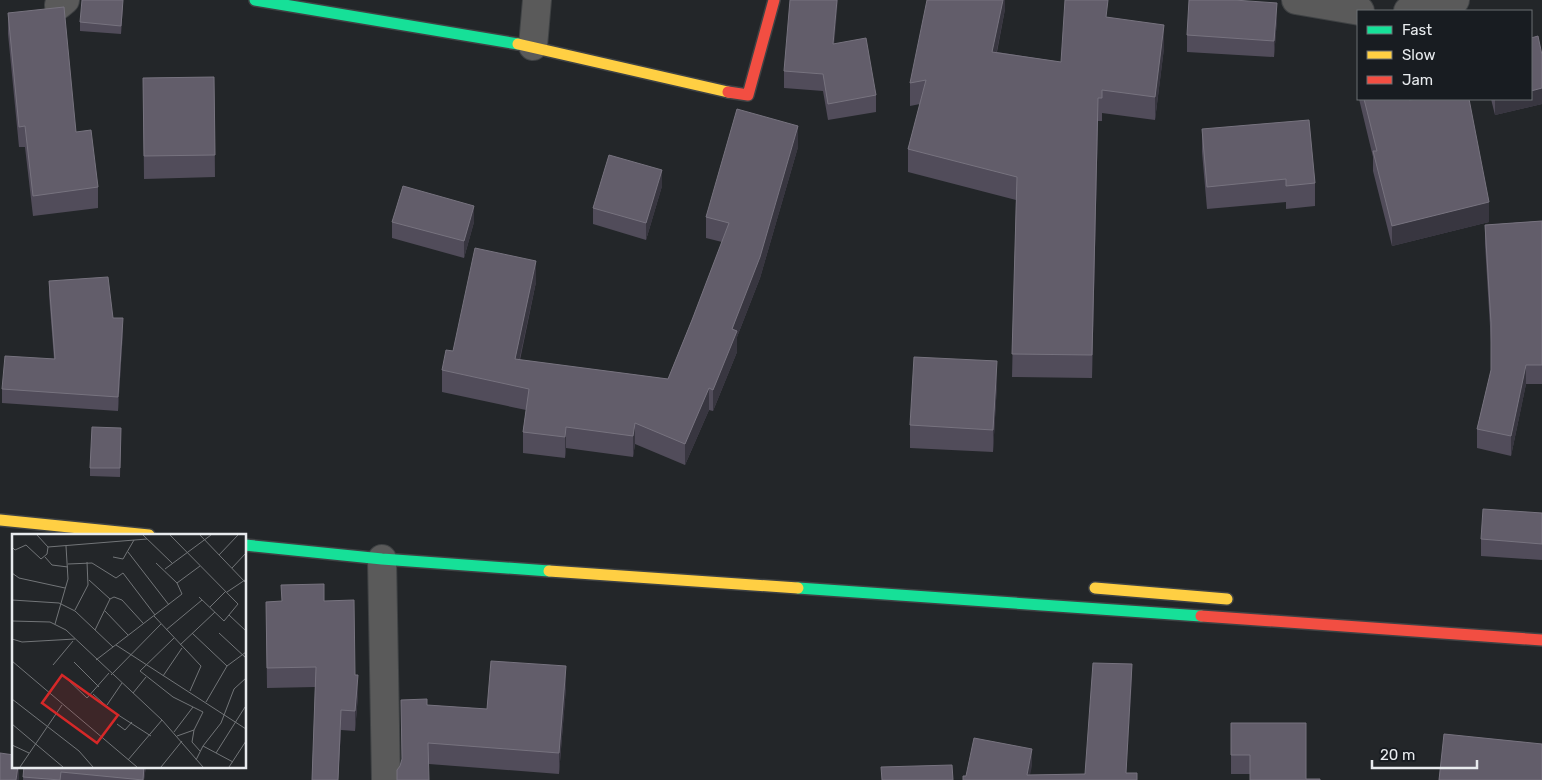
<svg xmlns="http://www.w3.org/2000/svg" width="1542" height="780" viewBox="0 0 1542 780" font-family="Rubik,sans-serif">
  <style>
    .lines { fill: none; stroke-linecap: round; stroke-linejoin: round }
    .street-casing { stroke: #3f4244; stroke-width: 30 }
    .fast-casing { stroke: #3f4244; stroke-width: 14 }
    .slow-casing { stroke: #3f4244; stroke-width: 14 }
    .jam-casing { stroke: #3f4244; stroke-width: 14 }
    .street { stroke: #5a5a5a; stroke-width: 28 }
    .fast { stroke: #16e098; stroke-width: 11 }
    .slow { stroke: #ffcf43; stroke-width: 11 }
    .jam { stroke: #f24e42; stroke-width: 11 }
    .wall { fill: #514c5a }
    .shaded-wall { fill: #383640 }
    .building { fill: #625d6a; stroke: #77737f }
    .inset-road { fill: none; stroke: #727578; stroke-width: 1 }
    .view { fill: #d62828; fill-opacity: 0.15; stroke: #d62828; stroke-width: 2.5 }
    .inset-edge { fill: none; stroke: #e8ebee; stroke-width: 2.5 }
  </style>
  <rect width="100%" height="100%" fill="#232629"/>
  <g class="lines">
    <defs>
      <path id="street" d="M1296 0 1360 11
        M59 5 65 0
        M1408 11 1455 0
        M533 46 537 0
        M382 559 386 780"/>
      <path id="fast" d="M255 0 518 44
        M245 545 382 559 549 571
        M798 588 1201 616"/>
      <path id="slow" d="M518 44 728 92
        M0 520 149 535
        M549 571 798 588
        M1095 588 1227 599"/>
      <path id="jam" d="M728 92 748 95 774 0
        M1201 616 1542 640"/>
    </defs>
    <use href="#street" class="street-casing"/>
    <use href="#fast" class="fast-casing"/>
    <use href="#slow" class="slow-casing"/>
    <use href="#jam" class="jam-casing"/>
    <use href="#street" class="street"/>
    <use href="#fast" class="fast"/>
    <use href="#slow" class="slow"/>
    <use href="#jam" class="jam"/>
  </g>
  <path class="wall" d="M1005 0V9L997 52 1061 62 1108 17 1164 48 1155 120 1102 113V121H1098L1092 378 1012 377 1016 200 908 172V149L920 104 910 106V83Z
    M123 5 121 34 80 31V22Z
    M8 13 76 132 98 187V208L33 216 25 147H19L8 34Z
    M1277 19 1274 57 1187 52V35Z
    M835 44 876 95V112L828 120 823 91 784 88V71Z
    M1542 55V104L1495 115 1491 99H1531Z
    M214 77 215 177 144 179 143 78Z
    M1359 99H1409L1489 222 1392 246 1373 171V157Z
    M1202 129 1315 183V206L1286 209V202L1207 209 1202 152Z
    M798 147 760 278 737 337V352L713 411 709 410 685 465 635 444 633 457 566 448 565 458 523 453V432L526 410 442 392V370L453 351 536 282 520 360 668 379 692 320 722 242 706 238V217Z
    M662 186 646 240 593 224V208Z
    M1542 221V384H1526L1511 456 1477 448V429L1491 370V343L1485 244V225Z
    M392 222H474L464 258 392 238Z
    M49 281 113 318 123 331 118 411 2 403V389L54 359 49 295Z
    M997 384 993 452 910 448V425Z
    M121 428 120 477 90 476V468Z
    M1542 513V560L1481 556V539Z
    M324 601 355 675 358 695 355 731 341 730 338 780H312L315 687 267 688 266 602Z
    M566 687 559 774 429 764 400 766 427 705 487 709Z
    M1231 723H1306V779H1320V780H1250V774H1231Z
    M24 766H146L144 780H23Z"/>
  <path class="shaded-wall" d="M123 0V5L121 34V26Z
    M837 0H838L833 60V44Z
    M1003 0H1005V9L992 75V52Z
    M1277 3V19L1274 57V41Z
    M1164 25V48L1155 120V97Z
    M1542 88V104L1495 115V99H1531V91Z
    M1098 98V121L1092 378V355Z
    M798 126V147L760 278 737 337V352L713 411V390Z
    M662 170V186L646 240V223Z
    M1489 202V222L1392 246V226Z
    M474 206V222L464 258V241Z
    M536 261V282L515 380V359Z
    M123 318V331L118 411V397Z
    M997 361V384L993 452V430Z
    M1526 365V384L1511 456V436Z
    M709 388V410L685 465V444Z
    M635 423V444L633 457V436Z
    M566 427V448L565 458V437Z
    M1132 664V680L1126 780Z
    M566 666V687L559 774V753Z
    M358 675V695L355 731V711Z
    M341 710V730L338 780Z
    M1032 749V766L1029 780 1027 775Z
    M18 766H19V780H16Z
    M144 766H146L144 780H143Z"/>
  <path class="building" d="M82 0H123L121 26 80 22Z
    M790 0H837L833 44 866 38 876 95 828 104 823 74 784 71Z
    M927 0H1003L992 52 1061 62 1065 0H1108L1106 17 1164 25 1155 97 1102 90V98H1098L1092 355 1012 354 1017 177 908 149 926 80 910 83Z
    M1189 0H1234L1277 3 1274 41 1187 35Z
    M64 7 76 132 91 130 98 187 33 196 25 126 19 127 8 13Z
    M1538 36 1542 55V88L1531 91V38Z
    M214 77 215 155 144 156 143 78Z
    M1364 99H1409V100L1418 99H1469L1489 202 1392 226 1373 151H1377Z
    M737 109 798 126 760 257 732 329 737 331 713 390 709 388 685 444 635 423 633 436 566 427 565 437 523 432 529 389 442 370 446 350 453 351 475 248 536 261 515 359 668 379 692 320 729 223 706 217Z
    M1309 120 1315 183 1286 186V179L1207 187 1202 129Z
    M609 155 662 170 646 223 593 208Z
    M403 186 474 206 464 241 392 222Z
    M1542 221V365H1526L1511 436 1477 429 1491 370V323L1485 225Z
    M108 277 113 318H123L118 397 2 389 5 356 55 359 49 281Z
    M914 357 997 361 993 430 910 425Z
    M92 427 121 428 120 468H90Z
    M1483 509 1542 513V544L1481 539Z
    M324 584V601L354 600 355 675H358L355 711 341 710 338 780H312L316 667 267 668 266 602 282 601 281 585Z
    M491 661 566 666 559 753 428 743 429 780H397V770L400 766 402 759 401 700 427 699V705L487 709Z
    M1093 663 1132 664 1126 773H1137V780H963V776H966L974 738 1032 749 1027 775 1085 774Z
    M1231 723H1306V779H1320V780H1250V755H1231Z
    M1444 734 1542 744V780H1439Z
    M0 753 14 755V766H18L16 780H0Z
    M952 765 953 780H882L881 767Z
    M24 766H144L143 780 61 772 60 780 23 777Z"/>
  <g transform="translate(12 534)">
    <rect width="234" height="234" fill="#232629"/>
    <path class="inset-road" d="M25 1 36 13M131 1 160 29M158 1 226 70 212 87 187 63M188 1 234 49M0 13 3 16 14 11 29 25 35 20 36 13M36 13 135 5M116 18 157 71M207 21 226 1M33 23 40 31 56 33M101 23 111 25 122 6M56 30 80 29 104 44 111 39 143 81M220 34 234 19M153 35 199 1M0 39 7 44 53 54M77 46 98 65M165 49 188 32M215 58 233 46M0 66 47 69 63 77 101 113M198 73 214 57M63 76 76 51 75 28M93 77 116 101M217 81 234 97M142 82 189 132 178 157M0 87 38 88 54 96 150 186 191 233M43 90 56 45 54 12M83 96 98 65 102 63 110 66 131 89M154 96 190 66M180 99 215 132M207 99 234 124M162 104 128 137 161 163 191 178 182 196 165 202M0 105 10 108 63 105M104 111 234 195M168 111 203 78M84 126 170 60 165 49 144 29M0 127 125 233M62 128 87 153M41 131 61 107M99 141 149 90M52 142 75 164 97 139M151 142 170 114M121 159 134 143M81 160 100 177 139 202M0 165 67 217 81 233M194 168 215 132 234 118M95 171 110 149M0 190 51 233M105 190 113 196 120 188M182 196 180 208 188 217M162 198 181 173M0 211 17 219M191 212 221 228M204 219 233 173M116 226 150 186M184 226 191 212 209 189 222 155 234 144M8 233 50 171M149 233 170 207M217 233 234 207"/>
    <path class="view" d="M50 141 106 181 85 209 30 169Z"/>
    <rect width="234" height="234" class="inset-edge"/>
  </g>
  <rect x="1357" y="10" width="175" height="90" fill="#181c21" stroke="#6b6f73"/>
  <rect x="1367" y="26" width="25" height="8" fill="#16e098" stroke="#6b6f73"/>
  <text x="1402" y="35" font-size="15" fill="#e8ebee">Fast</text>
  <rect x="1367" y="51" width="25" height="8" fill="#ffcf43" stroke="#6b6f73"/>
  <text x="1402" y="60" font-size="15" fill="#e8ebee">Slow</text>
  <rect x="1367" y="76" width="25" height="8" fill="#f24e42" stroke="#6b6f73"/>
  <text x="1402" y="85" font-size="15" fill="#e8ebee">Jam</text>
  <path d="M1372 760v8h105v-8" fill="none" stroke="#e8ebee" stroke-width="2.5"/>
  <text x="1380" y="760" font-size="15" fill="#e8ebee" stroke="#181c21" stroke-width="4" paint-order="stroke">20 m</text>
</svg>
